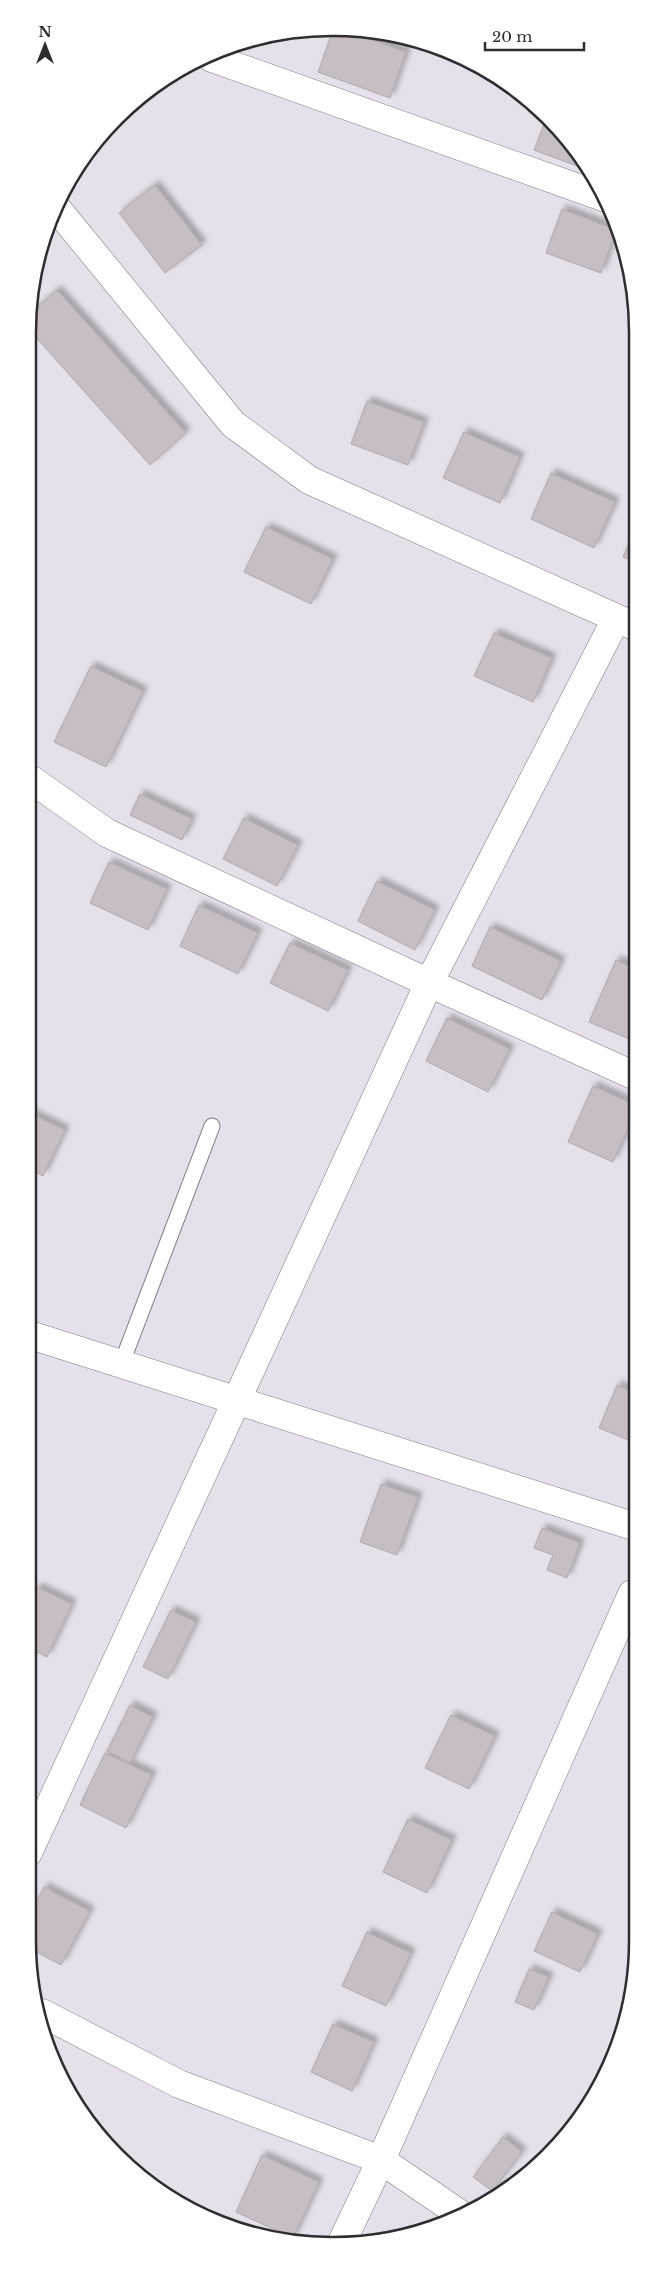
<svg xmlns="http://www.w3.org/2000/svg" width="665" height="2273" viewBox="0 0 665 2273" font-family="'Libre Baskerville',serif">
  <style>
    .building { fill: #c7bec5; stroke: #b0a7ae; filter: url(#shadow) }
    .lines { fill: none; stroke-linecap: round; stroke-linejoin: round }
    .service-casing { stroke: #7f7a83; stroke-width: 17 }
    .minor-casing { stroke: #7f7a83; stroke-width: 29 }
    .service { stroke: #fff; stroke-width: 15 }
    .minor { stroke: #fff; stroke-width: 28 }
    .rim { fill: none; stroke: #2f2d30; stroke-width: 2.5 }
  </style>
  <defs>
    <filter id="shadow"><feDropShadow dx="4.5" dy="-4.5" stdDeviation="2.5" flood-color="#0004"/></filter>
  </defs>
  <rect width="100%" height="100%" fill="#e6e0ea"/>
  <path class="building" d="M332 33H353L406 52 390 98 318 72Z
    M546 120 553 123 585 169 534 150Z
    M155 185 202 245 165 273 119 213Z
    M562 209 616 230 601 273 546 253Z
    M57 290 186 433 150 465 33 334V311Z
    M367 401 424 422 408 465 351 444Z
    M464 432 520 457 500 503 443 478Z
    M551 473 615 502 594 548 531 519Z
    M266 527 333 559 311 604 244 572Z
    M634 531V562L623 557Z
    M494 633 552 658 533 702 474 676Z
    M91 666 143 691 106 767 54 742Z
    M140 794 192 819 182 840 130 815Z
    M244 818 298 845 277 886 223 859Z
    M109 862 167 889 148 930 90 903Z
    M377 881 435 910 415 950 358 921Z
    M199 905 258 933 238 974 180 946Z
    M490 927 561 961 542 1000 472 966Z
    M290 943 348 970 328 1011 270 983Z
    M616 960 634 968V1041L589 1022Z
    M447 1018 510 1049 488 1092 426 1061Z
    M593 1086 633 1104V1117L613 1162 568 1142Z
    M30 1113 65 1130 43 1176 30 1169Z
    M617 1385 633 1392V1442L599 1428Z
    M381 1484 418 1497 397 1555 360 1542Z
    M542 1528 580 1543 567 1578 547 1570 553 1555 534 1548Z
    M37 1587 72 1604 47 1657 29 1648V1605Z
    M171 1610 196 1622 168 1679 143 1667Z
    M130 1705 153 1717 130 1763 107 1751Z
    M451 1715 495 1736 469 1789 425 1768Z
    M105 1753 152 1775 126 1828 80 1805Z
    M408 1819 452 1840 427 1893 383 1872Z
    M44 1887 90 1911 61 1965 29 1948 28 1918Z
    M552 1912 598 1934 580 1972 534 1951Z
    M367 1932 411 1953 386 2006 342 1986Z
    M529 1969 549 1977 534 2010 515 2002Z
    M333 2024 374 2042 352 2091 311 2072Z
    M503 2137 522 2152 492 2191 473 2177Z
    M262 2155 319 2182 293 2238 236 2212Z"/>
  <g class="lines">
    <defs>
      <path id="service" d="M121 1365 212 1126"/>
      <path id="minor" d="M212 58 606 198
        M59 211 233 424 309 480 634 626
        M32 780 107 833 429 983 633 1075
        M30 1335 633 1526
        M28 1853 429 983 616 619
        M42 2013 179 2084 381 2160 457 2212
        M342 2242 381 2160 632 1594"/>
    </defs>
    <use href="#service" class="service-casing"/>
    <use href="#minor" class="minor-casing"/>
    <use href="#service" class="service"/>
    <use href="#minor" class="minor"/>
  </g>
  <path d="M0 0H665V2273H0ZM332 36H333A296 296 0 0 1 629 332V1941A296 296 0 0 1 333 2237H332A296 296 0 0 1 36 1941V332A296 296 0 0 1 332 36Z" fill="#fff" fill-rule="evenodd"/>
  <path class="rim" d="M332 36H333A296 296 0 0 1 629 332V1941A296 296 0 0 1 333 2237H332A296 296 0 0 1 36 1941V332A296 296 0 0 1 332 36Z"/>
  <g transform="translate(45 45)" stroke="#ffffff" stroke-width="4" paint-order="stroke">
  <path d="M0-4L9 19L0 12L-9 19Z" fill="#2f2d30"/>
  <text y="-8" font-size="14" font-weight="bold" text-anchor="middle" fill="#2f2d30">N</text>
  </g>
  <path d="M485 42v8h99v-8" fill="none" stroke="#2f2d30" stroke-width="2.5"/>
  <text x="492" y="42" font-size="15" fill="#2f2d30" stroke="#ffffff" stroke-width="4" paint-order="stroke">20 m</text>
</svg>
